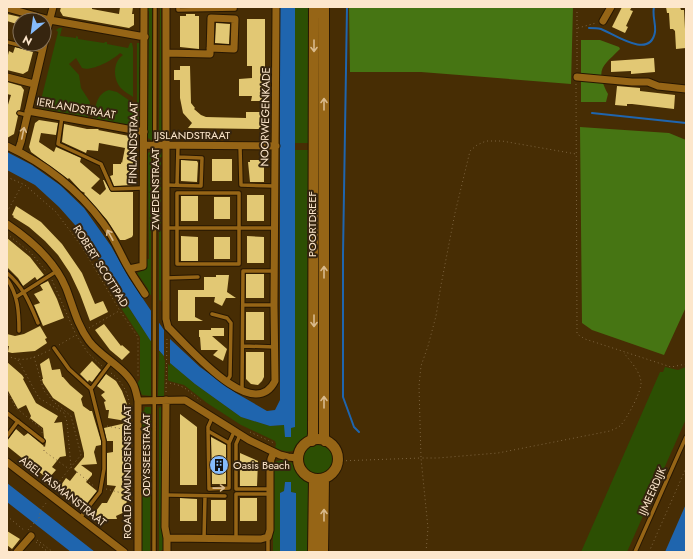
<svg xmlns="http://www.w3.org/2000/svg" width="693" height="559" viewBox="0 0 693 559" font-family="Jost,sans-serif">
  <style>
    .green { fill: #2c4f03 }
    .forest { fill: #467513 }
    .water { fill: #1f65ae }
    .pier { fill: #472d04 }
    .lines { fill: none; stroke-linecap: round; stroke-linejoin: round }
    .stream { stroke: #1f65ae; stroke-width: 2 }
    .building { fill: #e2c874 }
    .service-casing { stroke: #271702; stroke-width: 5.5 }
    .minor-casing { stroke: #271702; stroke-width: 9 }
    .secondary-casing { stroke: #271702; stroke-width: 12 }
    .path { stroke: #7e6540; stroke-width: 1; stroke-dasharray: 1 3; stroke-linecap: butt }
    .service { stroke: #966516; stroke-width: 3.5 }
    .minor { stroke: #966516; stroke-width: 7 }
    .secondary { stroke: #966516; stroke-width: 10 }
    .oneway { stroke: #d9ba8c }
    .labels { text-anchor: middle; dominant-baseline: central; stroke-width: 4; stroke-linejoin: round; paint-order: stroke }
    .street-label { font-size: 11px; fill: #fde7cc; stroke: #36250f }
    .poi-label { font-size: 11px; fill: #fde7cc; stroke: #36250f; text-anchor: start }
  </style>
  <rect width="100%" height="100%" fill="#472d04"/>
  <path class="green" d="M146 7H152V141L148 138 149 11H146Z
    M160 7H161L162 138 159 140Z
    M295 7H312V143H295Z
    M59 28H62L60 36 76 38V36L78 37V39L104 43 105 42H107V44L128 48 130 43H132L133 48V97C129 94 121 90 118 84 113 75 114 61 123 55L120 53C113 60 91 72 82 68L76 58 69 64 79 75 81 88 90 102 88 117 39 108 58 32 56 30Z
    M137 43H142L141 67H139V84L141 85V94H139V112L141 113V123H137Z
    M109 90 117 92 133 103V123L131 125 93 118C96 106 96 94 109 90Z
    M152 150 151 156V295L148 294V289L137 273 146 269V259H149L148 153Z
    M295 150H312L309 438C297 451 292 455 275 448L276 444 275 441 241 425 207 403 184 385 169 381 168 380V361L195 384 241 417 270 426 285 425 291 428 295 426Z
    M159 151 162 153V157H161V301L159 300Z
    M127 305 151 341V396L142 395 137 384 140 379V337L121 308Z
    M159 351 165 357 164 396H158Z
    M665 367 678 370 686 367V419L627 552H581L660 372H663Z
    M145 407H151L150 552H141L142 411H144Z
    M160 407H161V528H164L163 550H161V552H159V408Z
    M303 460a15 15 0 1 1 30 0a15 15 0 1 1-30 0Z
    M284 460 295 464 310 486 311 552H296V493L291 492V482H285L284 491 280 493V552H273V463L277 461Z"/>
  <path class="forest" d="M349 7H573L571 84 421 72H350Z
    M581 40H600L619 47 620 49C602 67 595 69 608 94L606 102H581Z
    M580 127 669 133 686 140V307L664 355 592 330 582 323Z"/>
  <path class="water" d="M280 7H295V427L291 428V437H285L284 425 270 426 241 417 195 384 170 363 150 340 108 275 83 234 59 207 35 185 7 170V152L32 165 60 185 84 208 111 246 129 278 170 339 200 367 236 393 267 411 275 410 280 400Z
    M285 482H291V492L296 493V552H280V493L284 491Z
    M7 483 95 552H71L7 502Z
    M686 504V552H665Z"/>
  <path class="pier" d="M151 310H152L159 320V353L151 344Z
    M164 328 170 336V366L164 359Z"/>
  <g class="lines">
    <path class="stream" d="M347 7 343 254V397L354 427 359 432
      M589 28C593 28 597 28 601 29 614 34 650 60 655 32 656 24 652 15 654 7
      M592 113 686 123"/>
  </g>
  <path class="building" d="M61 7H92V9L119 14 120 7H133L132 14H134V25L129 28 63 16 60 11Z
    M622 7H632L630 10 633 11 626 26 628 27 625 33 612 27Z
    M666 7H680L681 10H684L686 48 676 49 675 31 673 29H670L669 13H667Z
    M7 14 20 17V25L7 21Z
    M186 14H195V16H199V49L180 47V16H186Z
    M247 19H265V101H251L252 96H239V79L252 78V66H247Z
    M216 23 230 24 229 44 215 43Z
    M15 47 33 52 28 71 23 74 7 70V59L9 51 13 53Z
    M654 58 655 72 631 74V71L611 72V61Z
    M180 66H190L191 103 195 108 194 109 201 115 206 117 246 118V112H263V129L188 128 192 123 183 113 180 98V80H174V70H180Z
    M7 82 21 86 24 90 20 110 16 113 18 116 14 134 7 138V108L11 95 7 94Z
    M617 86 640 88V91L675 95 674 109 632 104H627V106L615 105Z
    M39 120 58 123 56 135 41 133 39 142 54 152 56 147 81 158 80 162 100 179 91 188 100 195 106 189 103 180H104L111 192H133V235L132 237 125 240H120L107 220 84 194 85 193 81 191 69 178 68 179 31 152 29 147 35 123Z
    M64 124 87 129H99L98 130 129 136 133 141V185L114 186 110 176 113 175V164H121V162L122 163 125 148 99 143 98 151 87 150 86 153 62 142Z
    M212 159H232V181H212Z
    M181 160 197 161 198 163 197 182 181 181Z
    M250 160H264V182H250L248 162H250Z
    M247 195H264V221H247Z
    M181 196H198V221H181Z
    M214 197H230V219H214Z
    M16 206 41 222 62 244 82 273 95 304 103 301 108 312 90 321 80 294 70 273 58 255 45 241 29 227 13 217 14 216 12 215Z
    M181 236 198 237V261H181Z
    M247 236 264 237V263H247Z
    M214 237H230V259H214Z
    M7 238 30 257 44 275 37 280 35 277 23 286 18 278 7 267Z
    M246 274H264V298H246Z
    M216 275H229L227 292 236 298H226L222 306 214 302 215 297H195V317L203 321H178V290H204V277H216Z
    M48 281 57 299 64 318 43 326 34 305 40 303 34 294 43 290 40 285Z
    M246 312H264V340H246Z
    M104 324 121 346 122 345 130 352 122 360 110 350 95 330Z
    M40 326 47 338 45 339 47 343 35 351 12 353 8 352 9 346H7V334L15 336 24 334Z
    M211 328H224V336H212L227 349 223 361 213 355 218 350H201L200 337H199V330H211Z
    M246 352H264V377L262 381 258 385 251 384 246 379Z
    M49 358 52 370 60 369 62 377H63L70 385 83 396 81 399 83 406 90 411H92L101 441V445L96 446 94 452 97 464 81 465 92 473V475L86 482 97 491 84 507 59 488 66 478 70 481 77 472 74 469 84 457V453L74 412 53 398 43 383 42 379H43L40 364Z
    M92 361 101 370 92 382 89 380 88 382 80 374Z
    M7 362 22 375 24 378 23 379 36 403 58 416 54 423 62 422 66 456 60 457 52 467 56 470 48 479 7 446V441L16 429 24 436 28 433 45 447 46 441 44 438 43 428 30 418 31 416 26 405 18 409 7 389Z
    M106 374 116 381 122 391 127 404 126 421 108 418 109 410H106L104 402 106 401 101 395 105 392 97 386Z
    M180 414 197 427V485H180Z
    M126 423 123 441 127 471 124 495 129 497 124 508 127 511 116 516 117 519H104V522L93 515 102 503H107L116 486 107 485V453L113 452V441H107L104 428Z
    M211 437 226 445V484H212Z
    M240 453 258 461 257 486H240Z
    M180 498 197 499V521H180Z
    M240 498H257V521H240Z
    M211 500H226V521H211Z
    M7 531 20 539 12 549 7 545Z"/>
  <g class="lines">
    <defs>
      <path id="service" d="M178 7V10L235 9V7
        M7 42 42 51
        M19 113 27 115
        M62 117 58 144 101 164 112 189 143 188
        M240 146 241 185 274 186
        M166 185 201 186 202 158 178 157
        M177 185 178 146
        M177 193H239V264H177Z
        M166 228H275
        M7 273C23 286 30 304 38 323
        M166 278 198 277
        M7 279C18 295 19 312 19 331
        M16 297 57 271
        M243 305H274
        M212 314 227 318 231 323 230 376 227 381
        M243 346 275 347
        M54 348 69 369 91 389 104 441V469L100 492 80 518
        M91 389 111 362
        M242 390 243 271H275
        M7 413 43 441
        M212 418 208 427 209 489 229 488V443L234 432
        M208 431 229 443
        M240 435 236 444V489H270
        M7 436 18 421
        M166 495 225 496
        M268 537V551
        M204 539 205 496
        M236 539V494H270
        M7 552H8
        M154 552 155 7
        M635 552 686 437"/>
      <path id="minor" d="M166 7V319L168 327C186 344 253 425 275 381L274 305 276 7
        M7 8 50 20 145 37
        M603 21 611 7
        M44 42 53 7
        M166 53 210 54 211 18 235 19 234 49 210 48
        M7 77 34 84
        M577 77 632 82H648L658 86 686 89
        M28 111 144 132
        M144 145 276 146
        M7 146C44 163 79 190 103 223 112 235 118 248 124 260 130 272 138 283 145 294
        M18 151 21 142 44 44
        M7 224C31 240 55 261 66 288 73 306 77 325 89 341 101 357 126 368 134 386 136 391 137 396 138 401V552
        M129 269 143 266 144 7
        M166 400 165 527 167 538V552
        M138 401 185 400 249 440 280 455 288 457 298 458
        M7 462 124 552
        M167 538 261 539 268 537 270 530V466L271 459 274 452
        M17 552 31 536"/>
      <path id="secondary" d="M324 7V436L325 441
        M298 459a20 20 0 1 1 40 0a20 20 0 1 1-40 0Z
        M312 441 313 434 314 7
        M313 552 314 479
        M323 552 324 479"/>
    </defs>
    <use href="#service" class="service-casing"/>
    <use href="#minor" class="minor-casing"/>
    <use href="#secondary" class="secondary-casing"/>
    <path class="path" d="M578 28 596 23
      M577 69V12
      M576 84 577 334 585 339 671 367 686 364
      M7 177 25 185 56 212 82 247 120 311 138 337V378
      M7 212 22 185
      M7 234 31 253 46 271
      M52 280 76 335 88 353 102 366
      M89 328 119 311
      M59 345 76 335
      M7 356C25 363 33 358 50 350
      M34 357 44 391 55 403 71 416 81 455 71 467 95 487
      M18 360 39 398 64 413 67 422 71 467 53 489
      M111 373C123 382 129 394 130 409
      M166 383C184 384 188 391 201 401
      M7 391 16 408 42 429V433
      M166 392 167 337
      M107 426 127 430
      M250 432 274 443
      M44 446V451L69 469
      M338 461 421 458 419 386 421 366 428 346 436 316 441 285 455 213 470 151 477 145 486 141H502L576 154
      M106 489 130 495
      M130 495V464L127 453V441L130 416
      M7 516 25 531
      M28 530 34 523 39 518 41 509 47 502
      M37 540 53 552
      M36 542 48 552
      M426 552 428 528 421 458H438L498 453 610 431C614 429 618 428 621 425 627 418 642 391 641 382 640 371 630 361 624 353
      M649 552 686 468"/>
    <use href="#service" class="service"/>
    <use href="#minor" class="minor"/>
    <use href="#secondary" class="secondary"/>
  </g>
  <defs><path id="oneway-shaft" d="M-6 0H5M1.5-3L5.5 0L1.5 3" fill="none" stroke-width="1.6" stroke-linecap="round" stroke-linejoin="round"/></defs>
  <g class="oneway">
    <use href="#oneway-shaft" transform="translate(314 46) rotate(90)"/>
    <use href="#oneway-shaft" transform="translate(324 104) rotate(-90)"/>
    <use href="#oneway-shaft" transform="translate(23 133) rotate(-78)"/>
    <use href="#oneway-shaft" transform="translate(110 235) rotate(-119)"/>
    <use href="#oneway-shaft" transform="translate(324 272) rotate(-90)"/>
    <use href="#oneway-shaft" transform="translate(314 321) rotate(90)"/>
    <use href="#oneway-shaft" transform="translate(324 402) rotate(-90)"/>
    <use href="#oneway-shaft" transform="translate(219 488) rotate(-1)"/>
    <use href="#oneway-shaft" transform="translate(324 515) rotate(-90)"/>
  </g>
  <defs>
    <symbol id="building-disc" viewBox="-11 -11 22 22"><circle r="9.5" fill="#85bbfb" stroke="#36250f"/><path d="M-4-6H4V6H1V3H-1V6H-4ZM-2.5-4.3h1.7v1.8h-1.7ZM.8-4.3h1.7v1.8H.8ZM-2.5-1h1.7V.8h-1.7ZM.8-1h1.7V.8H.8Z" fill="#111"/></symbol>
  </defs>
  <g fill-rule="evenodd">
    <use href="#building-disc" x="208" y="454" width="22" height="22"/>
  </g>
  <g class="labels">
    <g class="street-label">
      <text transform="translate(76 108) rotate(10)">IERLANDSTRAAT</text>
      <text transform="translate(265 117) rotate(-89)">NOORWEGENKADE</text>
      <text x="192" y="135">IJSLANDSTRAAT</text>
      <text transform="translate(133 143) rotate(-89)">FINLANDSTRAAT</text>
      <text transform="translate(155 189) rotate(-90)">ZWEDENSTRAAT</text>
      <text transform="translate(312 224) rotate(-90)">POORTDREEF</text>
      <text transform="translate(101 266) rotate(58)">ROBERT SCOTTPAD</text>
      <text transform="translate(146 455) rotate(-90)">ODYSSEESTRAAT</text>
      <text transform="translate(127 472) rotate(-90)">ROALD AMUNDSENSTRAAT</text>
      <text transform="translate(63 491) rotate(38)">ABEL TASMANSTRAAT</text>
      <text transform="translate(652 491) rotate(-66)">IJMEERDIJK</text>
    </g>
    <g class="poi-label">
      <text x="233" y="465">Oasis Beach</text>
    </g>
  </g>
  <rect width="693" height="559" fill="none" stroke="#fde7cc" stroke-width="16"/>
  <g transform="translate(32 32) rotate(209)"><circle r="19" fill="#36250f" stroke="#86735b"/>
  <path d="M0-3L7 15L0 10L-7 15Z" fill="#85bbfb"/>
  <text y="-6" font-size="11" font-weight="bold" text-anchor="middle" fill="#fde7cc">N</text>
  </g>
</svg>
